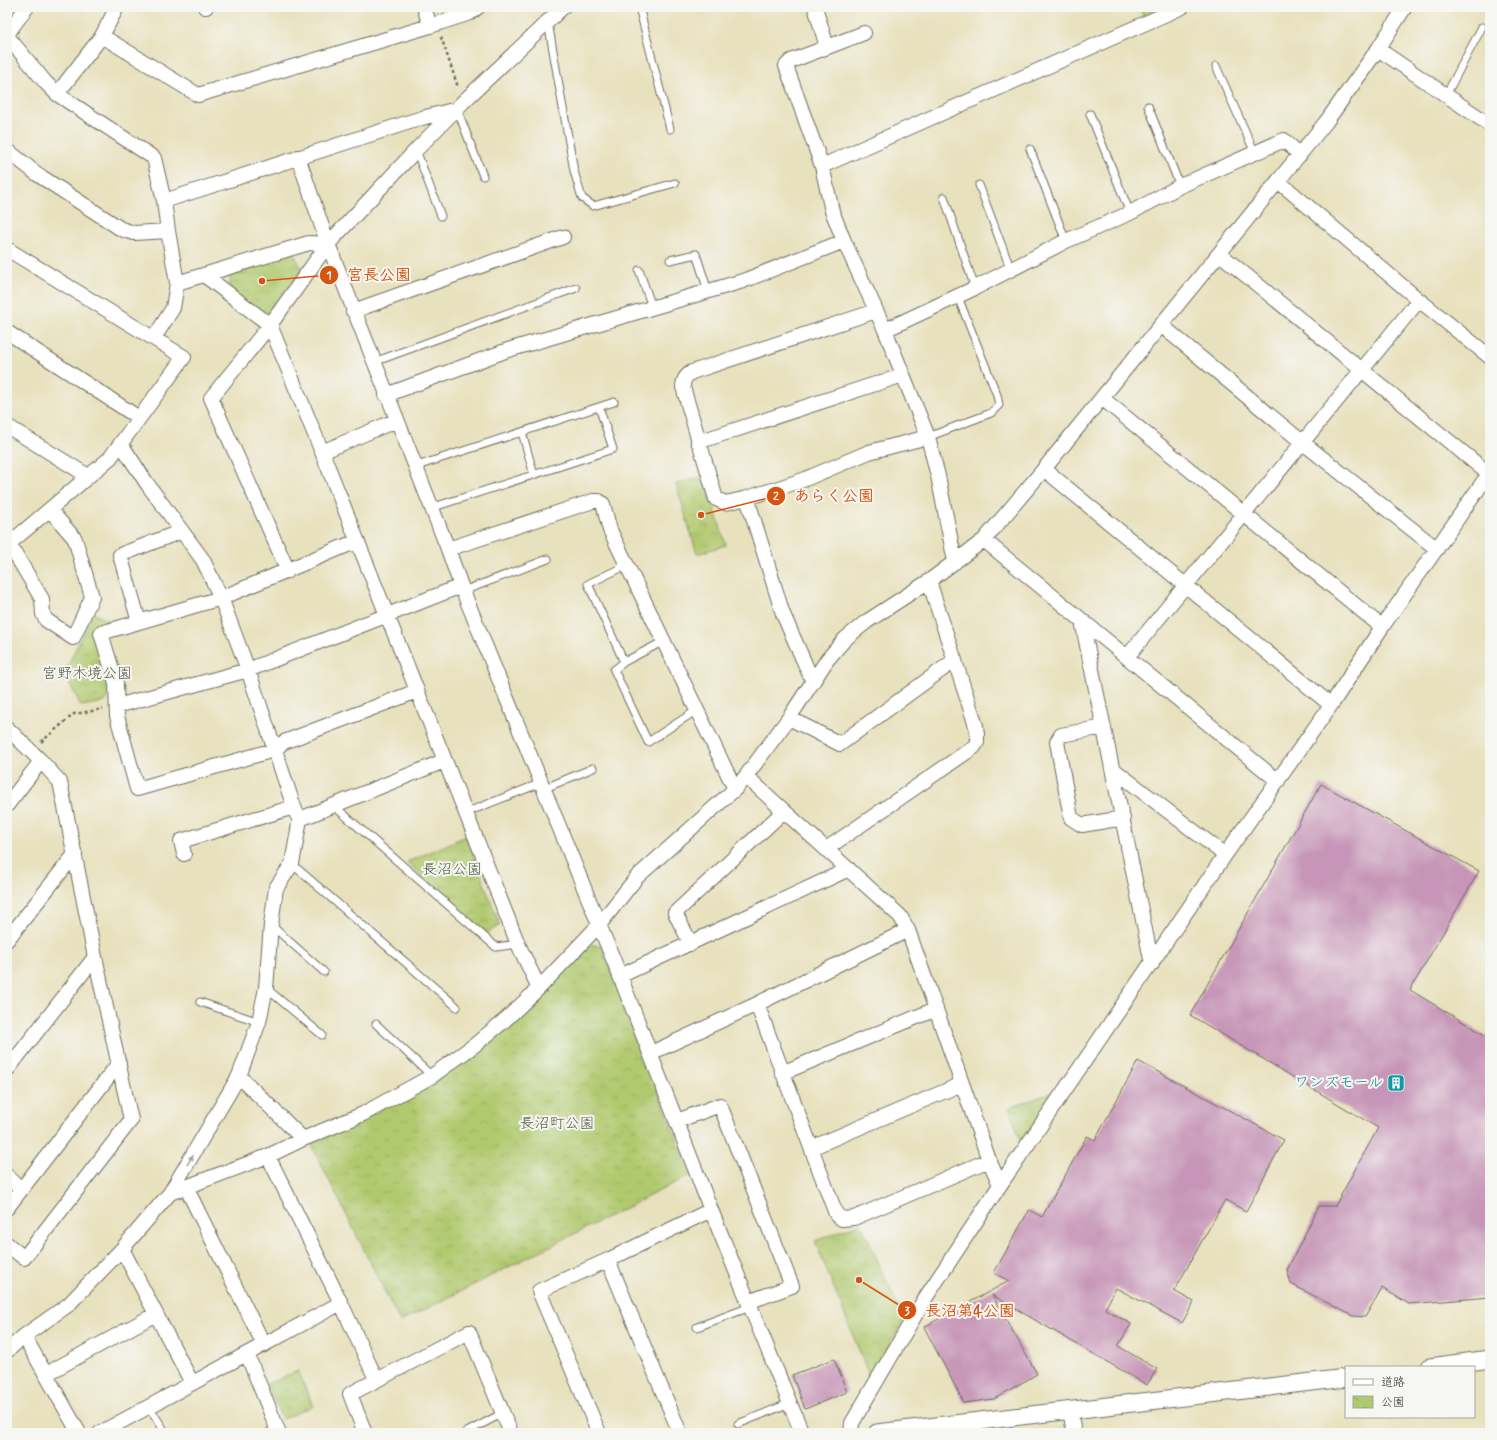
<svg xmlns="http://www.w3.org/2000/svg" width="1497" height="1440" viewBox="0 0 1497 1440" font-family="Mynerve,'Klee One',sans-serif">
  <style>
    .park { fill: url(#park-crowns); stroke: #6e7a4c }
    .building { fill: #c695b7 }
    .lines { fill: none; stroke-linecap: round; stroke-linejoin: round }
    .service-casing { stroke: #6d6b5e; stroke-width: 9 }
    .minor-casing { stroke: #6d6b5e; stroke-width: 16 }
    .tertiary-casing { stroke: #6d6b5e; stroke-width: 19 }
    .path { stroke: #6d6b5e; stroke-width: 2.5; stroke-dasharray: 3 3; stroke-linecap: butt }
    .service { stroke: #fff; stroke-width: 7 }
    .minor { stroke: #fff; stroke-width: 14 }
    .tertiary { stroke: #fff; stroke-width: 17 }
    .oneway { fill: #a0a0a0 }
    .labels { text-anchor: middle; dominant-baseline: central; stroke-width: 4; stroke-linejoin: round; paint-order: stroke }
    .park-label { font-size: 15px; fill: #535a3f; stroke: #f6f6f2 }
    .culture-label { font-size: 15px; fill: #0d838f; stroke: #f6f6f2; text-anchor: end }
    .leader { fill: none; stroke: #d5540f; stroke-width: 1.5 }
    .callout-dot { fill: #d5540f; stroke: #f6f6f2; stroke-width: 1.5 }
    .mark-label { font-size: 12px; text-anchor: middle; font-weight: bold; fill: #fff }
    .callout-label { font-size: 16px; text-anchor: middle; font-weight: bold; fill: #d5540f; stroke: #f6f6f2; stroke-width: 4; stroke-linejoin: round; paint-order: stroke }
  </style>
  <defs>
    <pattern id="park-crowns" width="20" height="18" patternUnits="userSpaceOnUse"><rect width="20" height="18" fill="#b1c96e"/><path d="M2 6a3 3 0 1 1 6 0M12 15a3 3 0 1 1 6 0" fill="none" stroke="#98ad5f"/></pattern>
  </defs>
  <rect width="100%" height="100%" fill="#f6f6f2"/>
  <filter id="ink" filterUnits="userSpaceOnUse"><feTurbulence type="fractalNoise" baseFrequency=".025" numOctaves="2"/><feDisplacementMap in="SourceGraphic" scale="8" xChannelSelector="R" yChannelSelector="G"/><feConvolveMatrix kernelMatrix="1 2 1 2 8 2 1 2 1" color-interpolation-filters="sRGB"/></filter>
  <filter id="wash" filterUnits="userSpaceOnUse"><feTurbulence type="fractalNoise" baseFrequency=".012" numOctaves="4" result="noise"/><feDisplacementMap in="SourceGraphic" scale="16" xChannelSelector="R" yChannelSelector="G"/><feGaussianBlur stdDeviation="0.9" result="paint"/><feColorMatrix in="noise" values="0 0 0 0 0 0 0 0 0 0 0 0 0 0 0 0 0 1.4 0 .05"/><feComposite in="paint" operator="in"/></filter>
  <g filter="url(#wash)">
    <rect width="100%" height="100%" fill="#e8e1bd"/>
    <path class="park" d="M1139 7H1163L1143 16Z
      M293 252 302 270 272 313 262 314 229 288 231 274Z
      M704 476 726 545 697 554 676 484Z
      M93 613 116 624 95 628 111 688 105 702 81 706 64 673Z
      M466 836 500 925 485 934 407 862Z
      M591 945H601L691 1175 400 1322 311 1144 425 1088 497 1036Z
      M1062 1089 1022 1144 1009 1108Z
      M861 1223 904 1320 870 1378 815 1241Z
      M298 1371 313 1406 282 1419 267 1384Z"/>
    <g id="blocks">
      <path class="building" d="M1321 784 1479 871 1410 990 1490 1038V1297L1409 1304 1382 1288 1365 1317 1353 1316 1291 1284 1287 1270 1319 1206H1335L1378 1128 1190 1015Z
        M1138 1061 1284 1140 1246 1211 1225 1200 1174 1291 1194 1302 1182 1323 1116 1288 1105 1309 1131 1324 1118 1346 1157 1369 1147 1385 992 1295 1037 1374 994 1399 964 1403 924 1327 1009 1281 994 1273 1029 1210 1042 1217 1087 1136 1095 1140Z
        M834 1359 847 1392 805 1409 792 1375Z"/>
    </g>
  </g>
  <g filter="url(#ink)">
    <use href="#blocks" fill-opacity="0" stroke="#6d6b5e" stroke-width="1"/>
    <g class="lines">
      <defs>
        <path id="service" d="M639 7 670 129
          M548 22 574 171 582 198 593 206 675 183
          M1216 66 1255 153
          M1446 95 1482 27
          M1148 106 1180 186
          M457 109 483 176
          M1090 114 1130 213
          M1030 149 1066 241
          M416 150 441 216
          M979 185 1011 270
          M944 197 975 288
          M670 260 696 254 708 291
          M639 270 652 307
          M374 362 576 288
          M522 432 534 475
          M928 437 991 413 999 405 997 395 958 297
          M414 467 614 402
          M431 508 613 449 599 407
          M463 591 548 559
          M664 641 624 662 614 670 648 742 697 710
          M624 662 588 584 627 565
          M543 789 593 768
          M333 805 496 947 518 944
          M465 813 541 783
          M292 864 457 1007
          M271 925 324 972
          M266 988 322 1035
          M200 1002 259 1022
          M376 1024 432 1076
          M697 1327 750 1307
          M149 1407 166 1433
          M738 1424 790 1403
          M268 1433 277 1428
          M465 1433 503 1413"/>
        <path id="minor" d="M205 7H206
          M424 7 430 26
          M815 7 827 47
          M864 33 791 61 786 66 822 166 832 211 844 241 885 330 928 437 938 476 955 562
          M7 34 27 7
          M7 36 46 83 57 94 154 158 164 201 168 231 177 283 173 308 154 338
          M102 36 198 95 430 26 470 13 478 7
          M1378 49 1490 125
          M57 94 102 36 117 7
          M7 150 37 174 121 229 134 233 168 231
          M298 157 328 244 448 549 461 586 620 976 711 1210 802 1433
          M822 166 1182 7
          M1278 181 1419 300 1490 357
          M164 201 422 118 457 109
          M7 249 184 357 110 458 10 543
          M1220 254 1489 474
          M204 275 270 325 322 452 518 944 539 988
          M177 283 309 243 328 244
          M353 311 563 237
          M876 311 692 372C685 376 683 380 683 387L716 499 726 503 747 498 803 480 869 452 928 437
          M1161 325 1302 442 1437 549
          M885 330 975 288 1066 241 1130 213 1180 186 1284 140 1300 155
          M7 332 139 418
          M386 395 508 350 743 281 844 241
          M1102 398 1382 627
          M7 426 88 476
          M698 442 903 375
          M121 444 148 485 203 560 221 598 248 670 294 807 297 815 300 819
          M322 452 397 420
          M1044 469 1331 705
          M747 498 783 614 813 682
          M7 540 42 599 43 614 46 620 73 638 92 597 75 539 50 510
          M984 540 1278 781
          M357 541 221 598 101 633 116 683 117 716 137 789 274 750 284 742 417 691
          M448 549 593 501H599L603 504 610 530 735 789
          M288 571 211 398 270 325 328 244 416 150 463 102 563 7
          M1082 621 1152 964
          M139 622 120 555 182 531
          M1127 657 1419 300
          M117 706 248 670 461 586
          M789 718 840 744 955 660
          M1104 727 1061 735 1057 742 1071 818 1082 825 1123 818
          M7 728 41 761 60 782 95 957 131 1120 24 1258 7 1244
          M1113 769 1225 855
          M746 776 784 811 900 916 908 930 989 1160 1000 1185
          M7 805 41 761
          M826 849 974 747 977 742V735L976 726 929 581
          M184 854 181 841 294 807
          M7 940 75 854
          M691 944 675 913 784 811
          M620 976 849 869
          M757 1004 836 1214 842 1219 854 1218 989 1160
          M651 1053 757 1004 908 930
          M7 1070 95 957
          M782 1073 936 1009
          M239 1076 303 1139
          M677 1121 720 1105 792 1286 748 1302
          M811 1148 962 1084
          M268 1156 341 1303 376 1379
          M7 1176 21 1189
          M186 1187 264 1345
          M170 1193 268 1156 303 1139 363 1114 432 1076 476 1044 505 1020 539 988 599 925 637 877 735 789 746 776 789 718 827 660 845 639 866 622 929 581 984 540 1044 469 1326 122 1378 49 1405 7
          M7 1208 119 1063
          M122 1249 192 1383
          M608 1260 680 1433
          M24 1336 79 1433
          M7 1351 24 1336 68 1305 122 1249 170 1193 239 1076 259 1022 266 988 271 925 276 888 292 864 300 819 444 761
          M247 1354 279 1433
          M46 1374 156 1314
          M1070 1410 1074 1433
          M100 1433 341 1303
          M365 1433 350 1394 469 1332 511 1433
          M599 1433 539 1291 608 1260 711 1210
          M851 1433 852 1423 924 1300 1000 1185 1225 855 1331 705 1382 627 1490 472"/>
        <path id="tertiary" d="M1430 1367 1490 1359
          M877 1433 1346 1378"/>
      </defs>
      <use href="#service" class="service-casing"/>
      <use href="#minor" class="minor-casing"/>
      <use href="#tertiary" class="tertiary-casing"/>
      <path class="path" d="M441 37 458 87
        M41 742 74 714 103 709"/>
      <use href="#service" class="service"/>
      <use href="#minor" class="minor"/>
      <use href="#tertiary" class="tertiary"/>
    </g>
    <defs><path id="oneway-solid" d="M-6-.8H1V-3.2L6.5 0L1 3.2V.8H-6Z"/></defs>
    <use class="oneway" href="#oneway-solid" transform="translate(190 1160) rotate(-59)"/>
  </g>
  <defs>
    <symbol id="building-square" viewBox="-11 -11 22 22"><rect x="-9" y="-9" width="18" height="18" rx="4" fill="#0f9aa8" stroke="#f6f6f2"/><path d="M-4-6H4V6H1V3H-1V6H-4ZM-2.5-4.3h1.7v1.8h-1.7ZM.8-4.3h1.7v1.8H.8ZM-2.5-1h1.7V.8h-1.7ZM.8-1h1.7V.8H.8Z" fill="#fff"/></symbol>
  </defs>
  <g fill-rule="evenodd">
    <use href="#building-square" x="1386" y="1073" width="20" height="20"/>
  </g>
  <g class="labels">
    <g class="park-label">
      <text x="87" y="674">宮野木境公園</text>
      <text x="452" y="870">長沼公園</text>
      <text x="557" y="1124">長沼町公園</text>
    </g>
    <g class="culture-label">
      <text x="1383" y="1083">ワンズモール</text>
    </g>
  </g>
  <path class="leader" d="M262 281L329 275M701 515L776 496M859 1280L907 1310"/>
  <g class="callout-dot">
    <circle cx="262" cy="281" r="4"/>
    <circle cx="701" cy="515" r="4"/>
    <circle cx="859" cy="1280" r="4"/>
    <circle cx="329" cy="275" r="10"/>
    <circle cx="776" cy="496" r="10"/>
    <circle cx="907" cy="1310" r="10"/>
  </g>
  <g class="mark-label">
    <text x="329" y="279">1</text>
    <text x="776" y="500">2</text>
    <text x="907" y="1315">3</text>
  </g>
  <g class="callout-label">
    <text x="379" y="280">宮長公園</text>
    <text x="834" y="501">あらく公園</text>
    <text x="970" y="1316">長沼第4公園</text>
  </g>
  <rect width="1497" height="1440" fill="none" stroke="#f6f6f2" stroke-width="24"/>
  <rect x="1345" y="1366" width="130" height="52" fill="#f6f6f2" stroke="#a5a5a2"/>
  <rect x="1353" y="1379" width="20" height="6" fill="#ffffff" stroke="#a5a5a2"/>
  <text x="1381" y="1386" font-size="12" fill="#2b2b2b">道路</text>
  <rect x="1353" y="1396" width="20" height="12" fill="url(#park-crowns)" stroke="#a5a5a2"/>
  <text x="1381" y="1406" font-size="12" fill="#2b2b2b">公園</text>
</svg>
